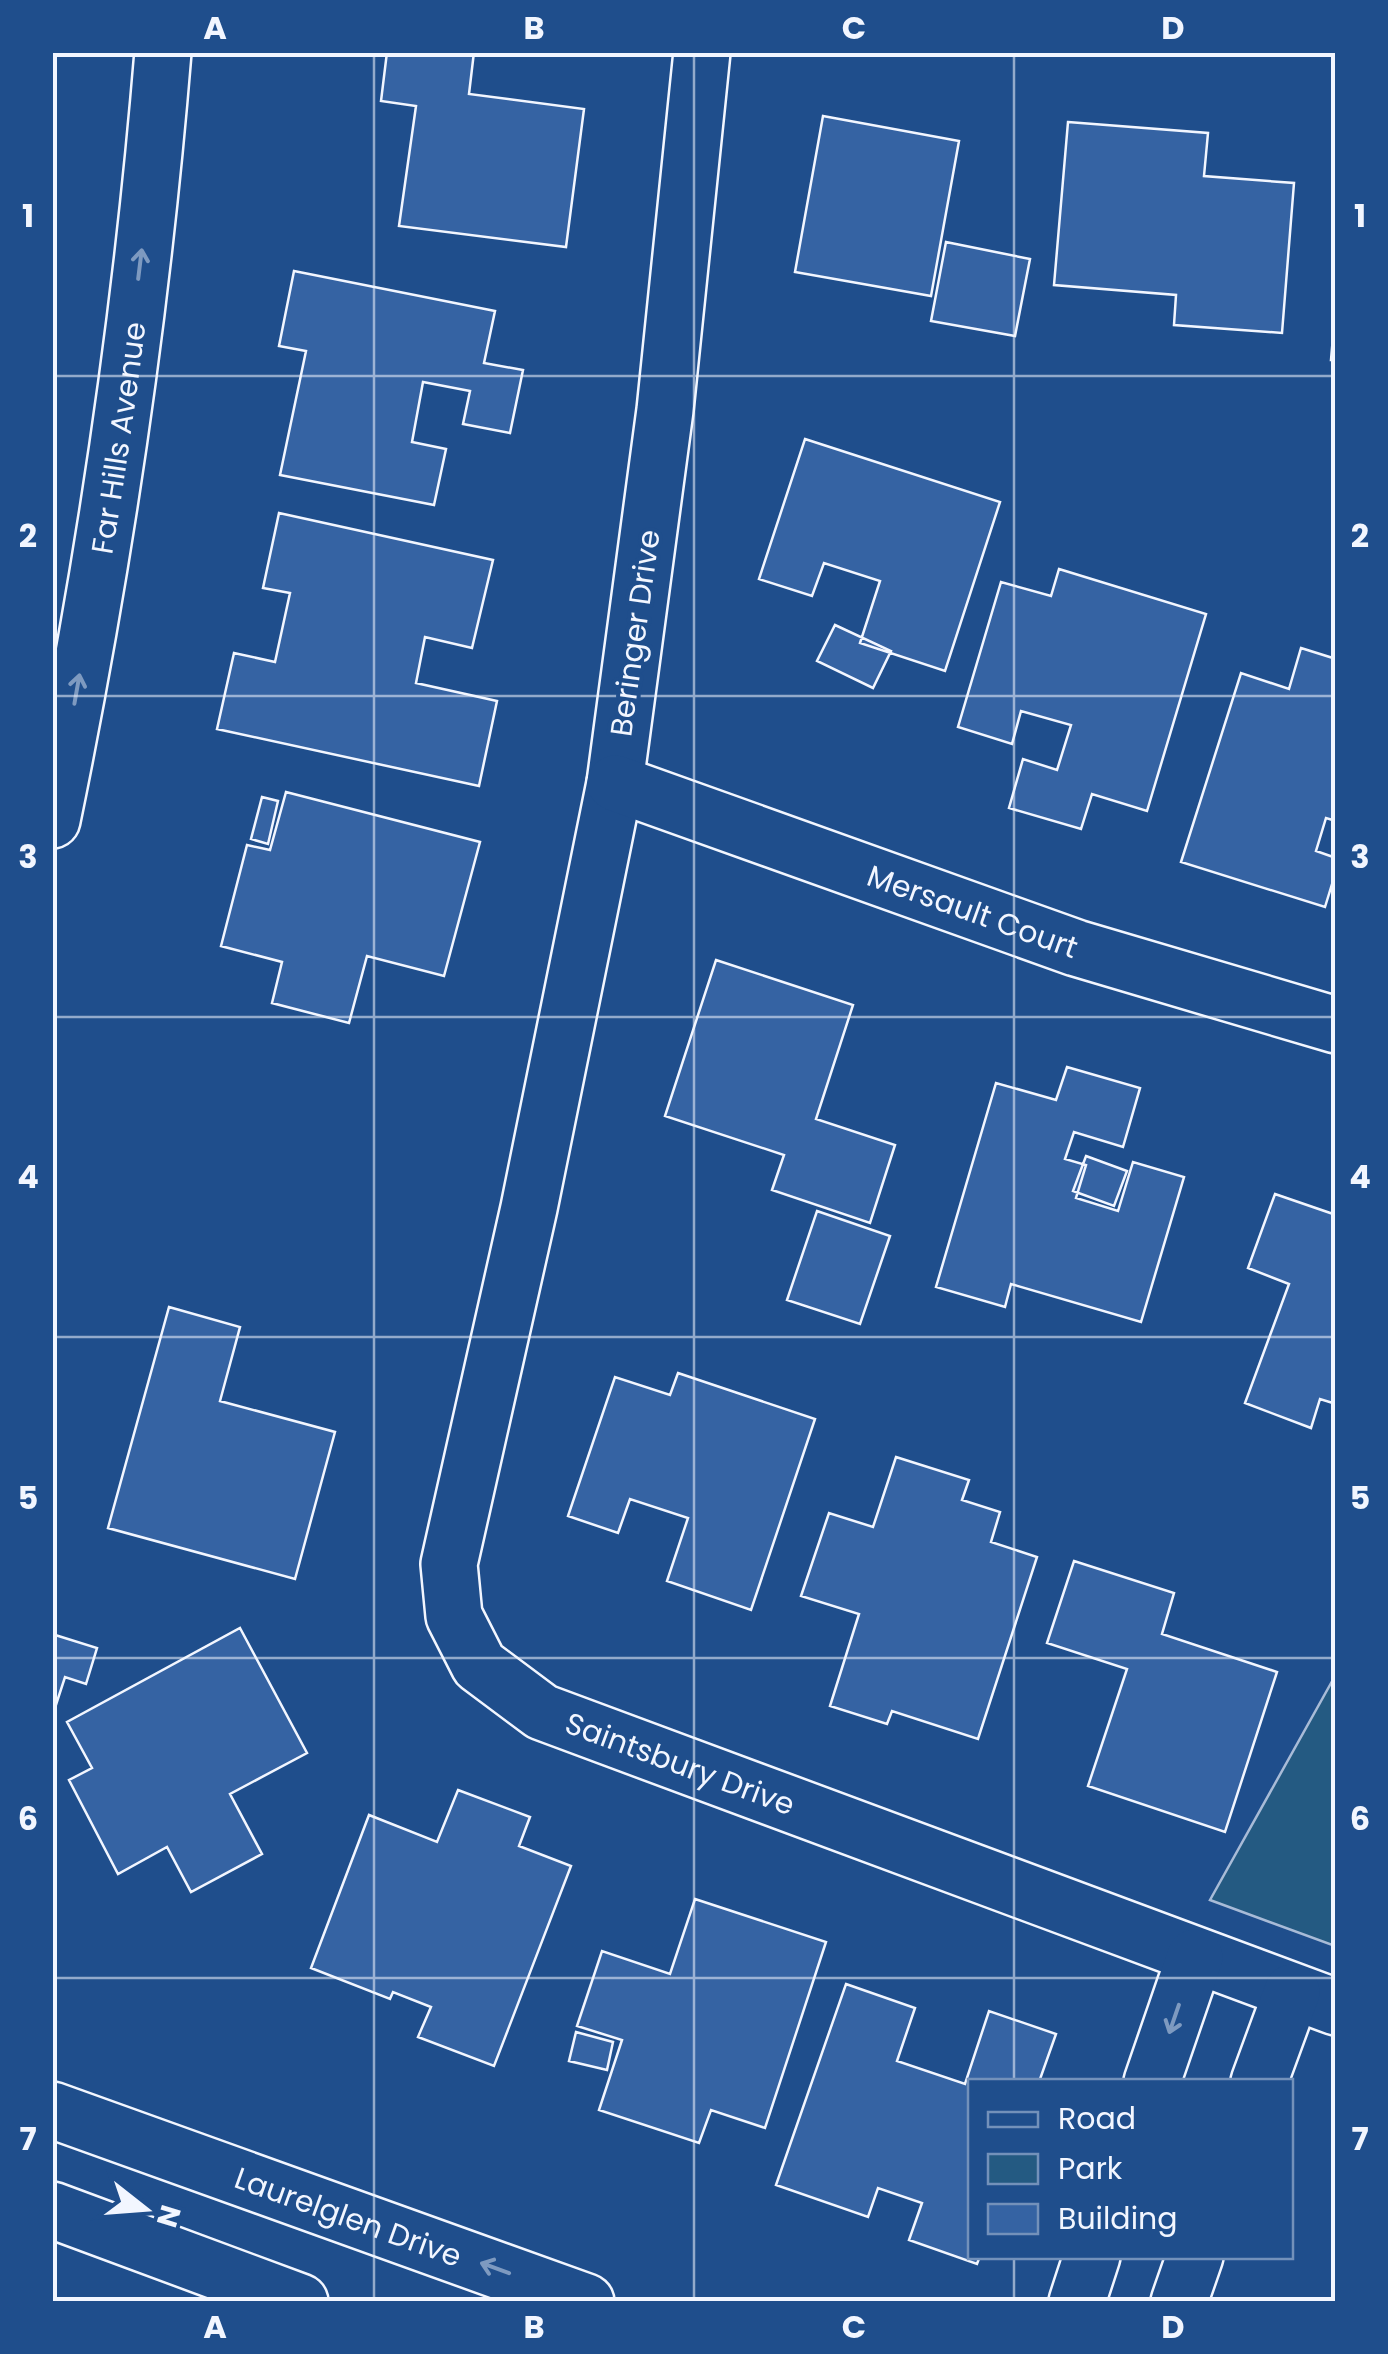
<svg xmlns="http://www.w3.org/2000/svg" width="1388" height="2354" viewBox="0 0 1388 2354" font-family="Poppins,sans-serif">
  <style>
    .green { fill: #245a82; stroke: #a8bbd7; stroke-width: 2.5 }
    .building { fill: #3563a3; stroke: #f2f6ff; stroke-width: 2.5 }
    .lines { fill: none; stroke-linecap: round; stroke-linejoin: round }
    .minor-casing { stroke: #f2f6ff; stroke-width: 60 }
    .tertiary-casing { stroke: #f2f6ff; stroke-width: 60 }
    .secondary-casing { stroke: #f2f6ff; stroke-width: 60 }
    .minor { stroke: #1f4e8c; stroke-width: 55 }
    .tertiary { stroke: #1f4e8c; stroke-width: 55 }
    .secondary { stroke: #1f4e8c; stroke-width: 55 }
    .oneway { stroke: #7e9ac0 }
    .grid { fill: none; stroke: #f2f6ff; stroke-width: 2.5; stroke-opacity: 0.55 }
    .labels { text-anchor: middle; dominant-baseline: central; stroke-width: 8; stroke-linejoin: round; paint-order: stroke }
    .street-label { font-size: 30px; fill: #f2f6ff; stroke: #1f4e8c }
    .neatline { fill: none; stroke: #f2f6ff; stroke-width: 4 }
    .grid-label { font-size: 32px; text-anchor: middle; font-weight: bold; fill: #f2f6ff }
  </style>
  <rect width="100%" height="100%" fill="#1f4e8c"/>
  <path class="green" d="M1335 1676V1946L1210 1900Z"/>
  <path class="building" d="M387 52H474L469 94 584 109 566 247 399 226 416 106 381 101Z
    M823 116 959 141 931 296 795 272Z
    M1068 122 1208 133 1204 176 1294 183 1282 333 1174 325 1176 295 1054 285Z
    M946 242 1030 259 1015 336 931 321Z
    M294 271 495 311 484 363 523 370 510 433 463 424 470 391 423 382 412 442 446 449 434 505 280 475 306 351 279 346Z
    M1336 302V360H1331Z
    M805 439 1000 502 945 671 860 643 880 581 824 563 812 596 759 579Z
    M279 513 493 560 472 648 425 637 416 683 497 701 479 786 217 729 234 653 275 662 290 593 263 588Z
    M1059 569 1206 614 1147 811 1092 794 1081 829 1009 808 1023 759 1057 770 1071 725 1021 711 1012 744 958 727 1001 582 1051 596Z
    M835 625 891 651 873 688 817 661Z
    M1301 648 1336 659V821L1326 818 1316 851 1336 858V871L1325 907 1181 862 1241 673 1289 689Z
    M286 792 480 842 444 976 367 956 349 1023 272 1003 282 962 221 946 247 845 270 850Z
    M262 797 278 801 268 844 251 839Z
    M716 960 853 1005 816 1119 895 1145 870 1223 772 1190 784 1155 665 1116Z
    M1067 1067 1140 1088 1123 1147 1074 1132 1065 1159 1086 1165 1076 1198 1118 1211 1133 1162 1184 1177 1141 1322 1011 1284 1005 1307 936 1287 996 1083 1056 1100Z
    M1086 1156 1127 1171 1114 1206 1073 1191Z
    M1275 1194 1336 1215V1404L1320 1399 1311 1428 1245 1403 1289 1284 1248 1268Z
    M817 1211 890 1236 860 1324 787 1300Z
    M169 1307 240 1327 220 1401 335 1432 295 1579 108 1528Z
    M678 1373 815 1419 751 1610 667 1581 688 1518 630 1499 618 1533 568 1516 615 1377 670 1395Z
    M896 1457 969 1480 962 1500 1000 1512 991 1542 1037 1557 978 1739 892 1711 887 1724 830 1706 859 1614 801 1596 829 1513 873 1527Z
    M1074 1561 1174 1593 1162 1634 1277 1672 1225 1832 1088 1786 1127 1669 1047 1643Z
    M240 1628 307 1753 230 1794 262 1854 191 1892 167 1847 118 1874 69 1780 92 1768 67 1722Z
    M52 1634 97 1648 86 1684 65 1677 52 1717Z
    M458 1790 530 1817 519 1846 571 1866 494 2066 418 2037 431 2007 393 1992 390 1999 311 1968 369 1815 437 1842Z
    M695 1899 826 1942 765 2128 711 2110 699 2143 599 2110 622 2040 577 2026 602 1951 670 1974Z
    M846 1984 915 2008 897 2061 965 2084 989 2011 1056 2034 1039 2082H971V2256H980L977 2264 909 2240 922 2203 878 2188 868 2217 776 2185Z
    M576 2032 613 2042 607 2070 569 2061Z"/>
  <g class="lines">
    <defs>
      <g id="minor">
        <path id="s1" d="M702 52 665 410 615 783 529 1208 449 1564 454 1616 479 1665 542 1712 1336 2007"/>
        <path id="s2" d="M615 783 1076 948 1336 1025"/>
        <path d="M1152 2082 1195 1957"/>
        <path d="M1259 2082 1292 1992"/>
        <path d="M1077 2302 1092 2256"/>
        <path d="M1179 2302 1195 2256"/>
      </g>
      <g id="tertiary">
        <path id="s3" d="M52 2110 586 2302"/>
        <path d="M52 2210 300 2302"/>
      </g>
      <g id="secondary">
        <path id="s4" d="M52 820C104 567 142 309 163 52"/>
      </g>
    </defs>
    <use href="#minor" class="minor-casing"/>
    <use href="#tertiary" class="tertiary-casing"/>
    <use href="#secondary" class="secondary-casing"/>
    <use href="#minor" class="minor"/>
    <use href="#tertiary" class="tertiary"/>
    <use href="#secondary" class="secondary"/>
  </g>
  <defs><path id="oneway-shaft" d="M-6 0H5M1.5-3L5.5 0L1.5 3" fill="none" stroke-width="1.6" stroke-linecap="round" stroke-linejoin="round" transform="scale(2.5)"/></defs>
  <g class="oneway">
    <use href="#oneway-shaft" transform="translate(140 264) rotate(-83)"/>
    <use href="#oneway-shaft" transform="translate(77 689) rotate(-80)"/>
    <use href="#oneway-shaft" transform="translate(1174 2019) rotate(109)"/>
    <use href="#oneway-shaft" transform="translate(495 2268) rotate(-160)"/>
  </g>
  <path class="grid" d="M374 52V2302M694 52V2302M1014 52V2082M52 376H1336M52 696H1336M52 1017H1336M52 1337H1336M52 1658H1336M52 1978H1336M1014 2256V2302"/>
  <g class="labels">
    <g class="street-label">
      <text stroke="none"><textPath href="#s4" startOffset="388">Far Hills Avenue</textPath></text>
      <text transform="translate(635 633) rotate(-82)">Beringer Drive</text>
      <text stroke="none"><textPath href="#s2" startOffset="380">Mersault Court</textPath></text>
      <text stroke="none"><textPath href="#s1" startOffset="1868">Saintsbury Drive</textPath></text>
      <text stroke="none"><textPath href="#s3" startOffset="315">Laurelglen Drive</textPath></text>
    </g>
  </g>
  <rect width="1388" height="2354" fill="none" stroke="#1f4e8c" stroke-width="110"/>
  <rect x="968" y="2079" width="325" height="180" fill="#1f4e8c" stroke="#7391ba" stroke-width="2.5"/>
  <rect x="988" y="2112" width="50" height="15" fill="#1f4e8c" stroke="#7391ba" stroke-width="2.5"/>
  <text x="1058" y="2129" font-size="30" fill="#f2f6ff">Road</text>
  <rect x="988" y="2154" width="50" height="30" fill="#245a82" stroke="#7391ba" stroke-width="2.5"/>
  <text x="1058" y="2179" font-size="30" fill="#f2f6ff">Park</text>
  <rect x="988" y="2204" width="50" height="30" fill="#3563a3" stroke="#7391ba" stroke-width="2.5"/>
  <text x="1058" y="2229" font-size="30" fill="#f2f6ff">Building</text>
  <g transform="translate(145 2209) rotate(107)" stroke="#1f4e8c" stroke-width="8" paint-order="stroke">
  <path d="M0-8L18 38L0 25L-18 38Z" fill="#f2f6ff"/>
  <text y="-15" font-size="28" font-weight="bold" text-anchor="middle" fill="#f2f6ff">N</text>
  </g>
  <rect x="55" y="55" width="1278" height="2244" class="neatline"/>
  <g class="grid-label">
    <text x="215" y="39">A</text>
    <text x="534" y="39">B</text>
    <text x="854" y="39">C</text>
    <text x="1173" y="39">D</text>
    <text x="28" y="227">1</text>
    <text x="1360" y="227">1</text>
    <text x="28" y="547">2</text>
    <text x="1360" y="547">2</text>
    <text x="28" y="868">3</text>
    <text x="1360" y="868">3</text>
    <text x="28" y="1188">4</text>
    <text x="1360" y="1188">4</text>
    <text x="28" y="1509">5</text>
    <text x="1360" y="1509">5</text>
    <text x="28" y="1830">6</text>
    <text x="1360" y="1830">6</text>
    <text x="28" y="2150">7</text>
    <text x="1360" y="2150">7</text>
    <text x="215" y="2338">A</text>
    <text x="534" y="2338">B</text>
    <text x="854" y="2338">C</text>
    <text x="1173" y="2338">D</text>
  </g>
</svg>
